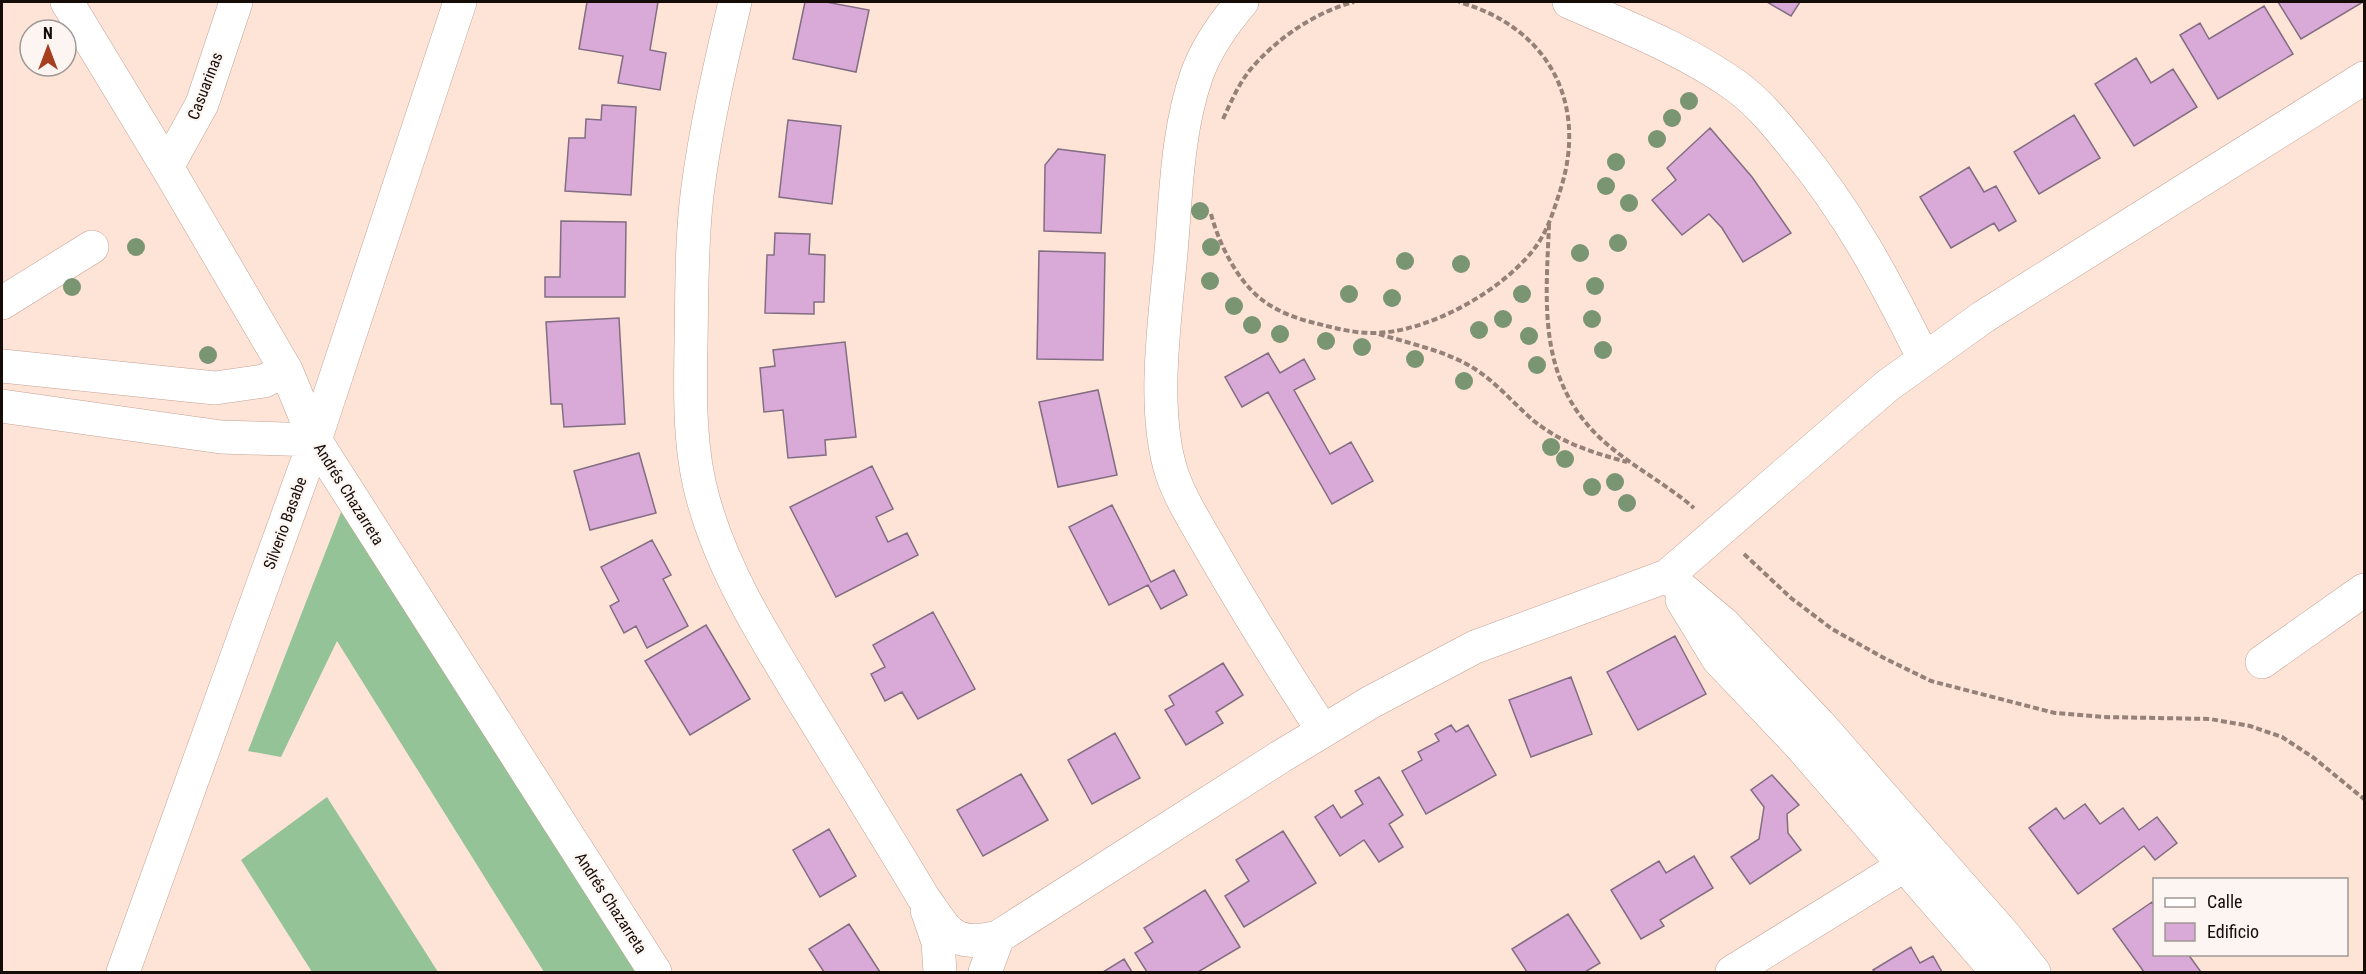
<svg xmlns="http://www.w3.org/2000/svg" width="2366" height="974" viewBox="0 0 2366 974" font-family="'Roboto Condensed',sans-serif">
  <style>
    .forest { fill: #93c396 }
    .building { fill: #d9aad8; stroke: #826d82; stroke-width: 1.5 }
    .lines { fill: none; stroke-linecap: round; stroke-linejoin: round }
    .minor-casing { stroke: #c2a395; stroke-width: 34 }
    .path { stroke: #958178; stroke-width: 4; stroke-dasharray: 6 3; stroke-linecap: butt }
    .minor { stroke: #fff; stroke-width: 33 }
    .tree { fill: #799572 }
    .labels { text-anchor: middle; dominant-baseline: central; stroke-width: 4.5; stroke-linejoin: round; paint-order: stroke }
    .street-label { font-size: 16px; fill: #160c07; stroke: #fcf5f2 }
  </style>
  <rect width="100%" height="100%" fill="#fee3d7"/>
  <path class="forest" d="M352 484 660 972H544L337 641 281 757 248 751Z
    M327 797 438 972H312L241 860Z"/>
  <path class="building" d="M587 2H658L650 50 666 53 660 90 618 83 623 56 579 49Z
    M805 2H826L869 10 856 72 793 59Z
    M1767 2H1800L1791 16Z
    M2278 2H2363L2301 39Z
    M2264 6 2293 54 2218 99 2180 35 2200 23 2209 39Z
    M2136 58 2151 83 2173 69 2197 107 2134 146 2095 84Z
    M602 105 636 107 631 195 565 191 569 138H585L586 119 601 120Z
    M2074 115 2100 158 2039 194 2014 152Z
    M788 120 841 126 832 204 779 197Z
    M1710 128 1752 177 1791 233 1743 262 1722 228 1709 214 1682 235 1652 200 1676 180 1667 168Z
    M1058 149 1105 155 1101 233 1044 231 1045 165Z
    M1969 167 1984 192 1996 186 2016 221 1999 231 1994 223 1951 248 1920 197Z
    M561 221 626 222 625 297H545V277H560Z
    M775 233 810 234 809 254 825 255 824 302H814V314L765 313 767 255H774Z
    M1039 251 1105 253 1103 360 1037 359Z
    M619 318 625 424 564 427 562 404H551L546 322Z
    M845 342 856 437 825 440 826 455 788 458 783 410 764 412 760 368 775 366 773 350Z
    M1268 353 1280 373 1304 359 1315 379 1294 390 1330 454 1351 442 1373 481 1332 504 1268 392 1242 407 1225 377Z
    M1098 390 1117 475 1058 487 1039 402Z
    M639 453 656 513 590 530 574 471Z
    M872 466 893 509 876 517 888 542 907 533 918 555 836 597 790 507Z
    M1112 505 1151 582 1174 570 1187 595 1161 609 1148 585 1109 605 1069 527Z
    M652 540 671 575 663 579 688 626 647 648 636 626 624 633 610 606 619 601 601 567Z
    M933 612 975 689 918 719 902 692 885 701 871 674 885 667 873 645Z
    M706 625 750 699 690 735 645 661Z
    M1675 636 1706 694 1638 730 1607 672Z
    M1223 663 1243 695 1216 712 1223 723 1186 745 1165 710 1174 705 1169 696Z
    M1571 677 1592 734 1531 757 1509 700Z
    M1451 725 1456 732 1468 725 1496 775 1426 814 1402 771 1422 760 1418 752 1439 741 1435 734Z
    M1115 733 1140 778 1092 804 1068 760Z
    M1021 774 1048 820 983 856 957 810Z
    M1772 775 1799 805 1787 814 1788 833 1801 850 1750 884 1731 857 1759 839 1764 807 1751 790Z
    M1379 777 1403 815 1389 824 1403 847 1379 862 1364 840 1340 856 1315 817 1333 805 1341 818 1363 804 1355 791Z
    M2085 804 2100 824 2123 808 2139 830 2157 817 2177 843 2155 860 2144 846 2078 894 2029 828 2056 808 2064 819Z
    M829 829 856 876 820 897 793 850Z
    M1283 831 1316 883 1244 927 1225 896 1249 881 1236 860Z
    M1694 856 1713 888 1660 920 1664 926 1641 939 1611 890 1659 861 1666 873Z
    M1205 890 1240 947 1198 972H1147L1135 953 1153 942 1144 928Z
    M2152 902 2154 906V954H2188L2201 972H2144L2113 929Z
    M1568 914 1600 963 1585 972H1527L1512 949Z
    M849 924 880 972H824L809 949Z
    M1911 947 1920 963 1933 956 1942 972H1875L1873 970Z
    M1124 959 1132 972H1103Z"/>
  <g class="lines">
    <defs>
      <path id="minor" d="M67 2 167 167 286 370 315 440 655 972
        M735 2C720 66 705 130 697 195 691 245 692 295 691 344 690 396 689 452 704 502 725 577 770 646 810 712 848 774 886 835 923 897 948 932 951 948 998 937L1280 757 1371 702 1475 647 1667 576 1887 386 1983 317 2364 78
        M1242 2C1224 23 1207 47 1197 74 1177 131 1176 194 1171 253 1165 319 1151 410 1172 474 1182 503 1201 531 1216 558 1250 617 1286 674 1323 731
        M1569 2C1626 27 1686 50 1736 86 1758 102 1776 124 1793 145 1849 212 1886 282 1924 359
        M167 167 202 104 236 2
        M2 303 92 247
        M2 366 215 388 264 381 286 370
        M2 406 221 437 315 440
        M1667 576 1724 624 1819 724 2006 937 2034 972
        M1682 600 1718 659 1798 743 1997 972
        M2262 662 2364 590
        M927 910 938 942 940 972
        M123 972 315 440 460 2
        M985 972 998 937
        M1732 972 1905 865 1922 851"/>
    </defs>
    <use href="#minor" class="minor-casing"/>
    <path class="path" d="M1223 119C1231 102 1238 85 1250 70 1276 39 1315 12 1354 2
      M1211 214C1219 244 1237 280 1261 299 1276 311 1297 319 1315 323 1334 328 1353 333 1373 333 1428 333 1505 290 1537 245 1548 229 1554 210 1560 191 1589 103 1548 27 1459 2
      M1549 224C1546 302 1537 376 1598 436 1627 464 1664 482 1694 508
      M1379 334C1411 344 1447 351 1475 369 1497 383 1514 404 1534 421 1561 443 1594 453 1627 462
      M1744 554 1791 598 1832 629 1884 658 1931 681 2055 713 2103 717 2210 719 2250 726 2282 737 2314 758 2364 799"/>
    <use href="#minor" class="minor"/>
  </g>
  <g class="tree">
    <circle cx="1689" cy="101" r="9"/>
    <circle cx="1672" cy="118" r="9"/>
    <circle cx="1657" cy="139" r="9"/>
    <circle cx="1616" cy="162" r="9"/>
    <circle cx="1606" cy="186" r="9"/>
    <circle cx="1629" cy="203" r="9"/>
    <circle cx="1200" cy="211" r="9"/>
    <circle cx="1618" cy="243" r="9"/>
    <circle cx="136" cy="247" r="9"/>
    <circle cx="1211" cy="247" r="9"/>
    <circle cx="1580" cy="253" r="9"/>
    <circle cx="1405" cy="261" r="9"/>
    <circle cx="1461" cy="264" r="9"/>
    <circle cx="1210" cy="281" r="9"/>
    <circle cx="1595" cy="286" r="9"/>
    <circle cx="72" cy="287" r="9"/>
    <circle cx="1349" cy="294" r="9"/>
    <circle cx="1522" cy="294" r="9"/>
    <circle cx="1392" cy="298" r="9"/>
    <circle cx="1234" cy="306" r="9"/>
    <circle cx="1503" cy="319" r="9"/>
    <circle cx="1592" cy="319" r="9"/>
    <circle cx="1252" cy="325" r="9"/>
    <circle cx="1479" cy="330" r="9"/>
    <circle cx="1280" cy="334" r="9"/>
    <circle cx="1529" cy="336" r="9"/>
    <circle cx="1326" cy="341" r="9"/>
    <circle cx="1362" cy="347" r="9"/>
    <circle cx="1603" cy="350" r="9"/>
    <circle cx="208" cy="355" r="9"/>
    <circle cx="1415" cy="359" r="9"/>
    <circle cx="1537" cy="365" r="9"/>
    <circle cx="1464" cy="381" r="9"/>
    <circle cx="1551" cy="447" r="9"/>
    <circle cx="1565" cy="459" r="9"/>
    <circle cx="1615" cy="482" r="9"/>
    <circle cx="1592" cy="487" r="9"/>
    <circle cx="1627" cy="503" r="9"/>
  </g>
  <g class="labels">
    <g class="street-label">
      <text transform="translate(205 86) rotate(-69)">Casuarinas</text>
      <text transform="translate(349 494) rotate(58)">Andrés Chazarreta</text>
      <text transform="translate(285 523) rotate(-70)">Silverio Basabe</text>
      <text transform="translate(611 903) rotate(57)">Andrés Chazarreta</text>
    </g>
  </g>
  <rect width="2366" height="974" fill="none" stroke="#160c07" stroke-width="6"/>
  <rect x="2153" y="878" width="195" height="78" fill="#fcf5f2" stroke="#a09894" stroke-width="1.5"/>
  <rect x="2165" y="898" width="30" height="9" fill="#ffffff" stroke="#a09894" stroke-width="1.5"/>
  <text x="2207" y="908" font-size="18" fill="#160c07">Calle</text>
  <rect x="2165" y="923" width="30" height="18" fill="#d9aad8" stroke="#a09894" stroke-width="1.5"/>
  <text x="2207" y="938" font-size="18" fill="#160c07">Edificio</text>
  <g transform="translate(48 48)"><circle r="28" fill="#fcf5f2" stroke="#a09894" stroke-width="1.5"/>
  <path d="M0-4.5L10 22L0 15L-10 22Z" fill="#a63e22"/>
  <text y="-9" font-size="16" font-weight="bold" text-anchor="middle" fill="#160c07">N</text>
  </g>
</svg>
